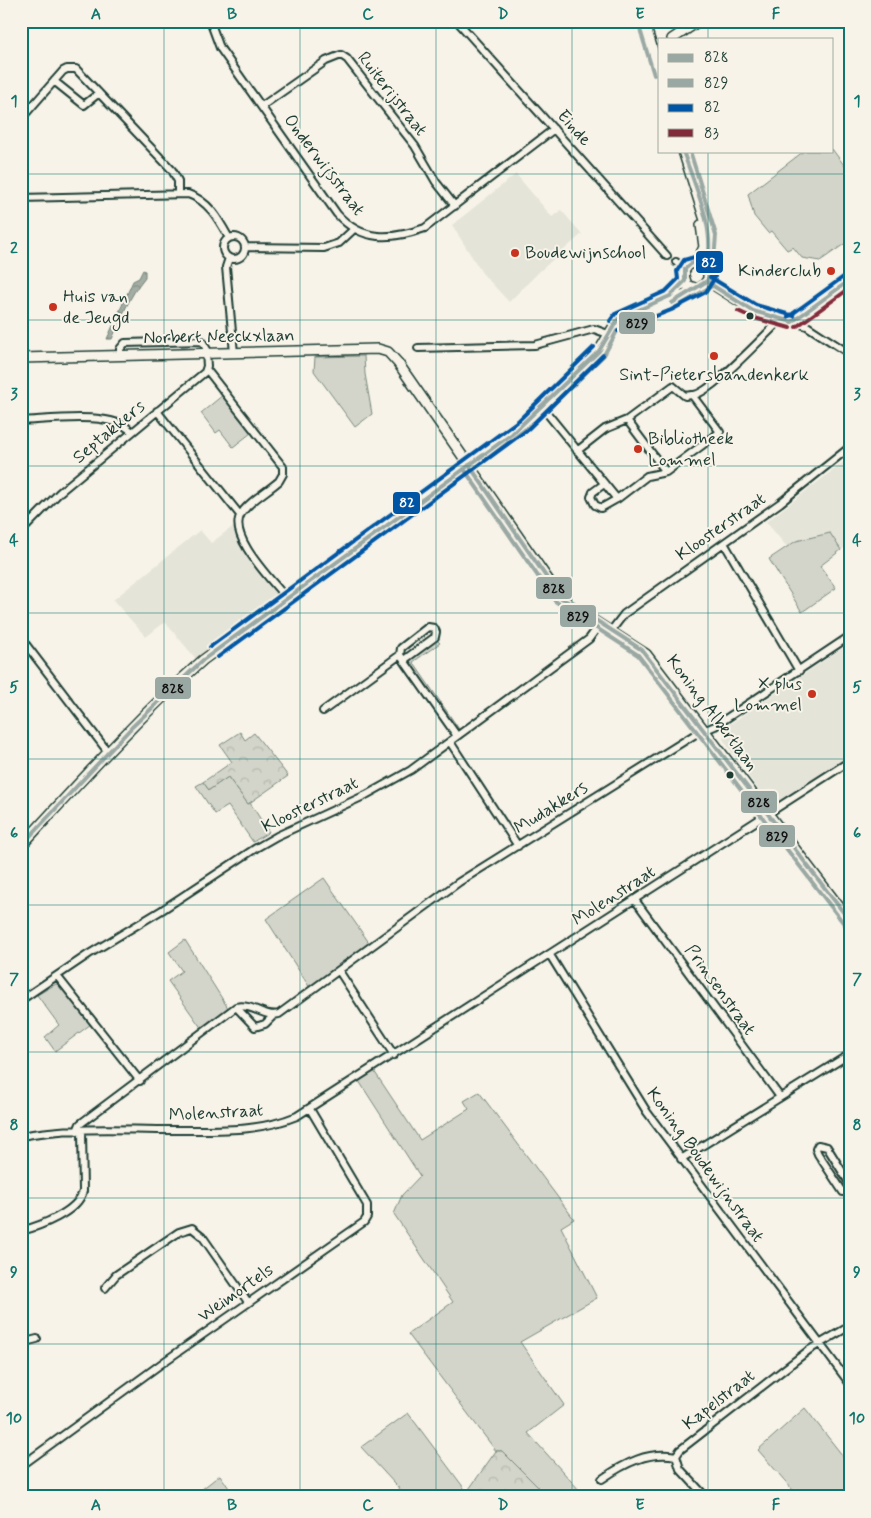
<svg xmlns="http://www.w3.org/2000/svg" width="871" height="1518" viewBox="0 0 871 1518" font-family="Mynerve,sans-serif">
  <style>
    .built { fill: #e5e4d9 }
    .green { fill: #d3d5ca; stroke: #79897f }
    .forest { fill: url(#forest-crowns); stroke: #79897f }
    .water { fill: url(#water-ripples); stroke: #6f8077 }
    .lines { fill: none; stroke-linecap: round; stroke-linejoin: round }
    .minor-casing { stroke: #1f3d34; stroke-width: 10 }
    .secondary-casing { stroke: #1f3d34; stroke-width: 12 }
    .minor { stroke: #f7f3e8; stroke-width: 6 }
    .secondary { stroke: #f7f3e8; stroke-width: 9 }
    .bus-1-casing { stroke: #f7f3e8; stroke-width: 8 }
    .bus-2-casing { stroke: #f7f3e8; stroke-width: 8 }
    .bus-3-casing { stroke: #f7f3e8; stroke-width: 8 }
    .bus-4-casing { stroke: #f7f3e8; stroke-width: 8 }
    .bus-1 { stroke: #9aa8a4; stroke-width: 4 }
    .bus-2 { stroke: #9aa8a4; stroke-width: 4 }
    .bus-3 { stroke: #0056a4; stroke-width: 4 }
    .bus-4 { stroke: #822a3a; stroke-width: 4 }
    .grid { fill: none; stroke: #0f766e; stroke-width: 1; stroke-opacity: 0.55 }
    .poi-dot { fill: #c8321e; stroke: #f7f3e8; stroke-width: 2 }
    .bus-dot { fill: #1f3d34; stroke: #f7f3e8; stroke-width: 2 }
    .labels { text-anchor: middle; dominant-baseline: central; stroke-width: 4; stroke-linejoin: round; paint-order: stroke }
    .street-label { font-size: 18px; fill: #1f3d34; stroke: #f7f3e8 }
    .poi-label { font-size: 18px; fill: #1f3d34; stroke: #f7f3e8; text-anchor: start }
    .line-badge { stroke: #f7f3e8; stroke-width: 2 }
    .badge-label { font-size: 14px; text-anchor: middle; font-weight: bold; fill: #fff }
    .pale-badge-label { font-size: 14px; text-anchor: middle; font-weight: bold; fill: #111 }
    .neatline { fill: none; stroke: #0f766e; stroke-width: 2 }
    .grid-label { font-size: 16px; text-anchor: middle; font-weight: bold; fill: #0f766e }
  </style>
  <defs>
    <pattern id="forest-crowns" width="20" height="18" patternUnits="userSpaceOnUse" patternTransform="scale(1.25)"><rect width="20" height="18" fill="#d3d5ca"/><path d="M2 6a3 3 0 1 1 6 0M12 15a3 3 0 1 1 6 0" fill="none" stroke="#b5b8ae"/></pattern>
    <pattern id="water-ripples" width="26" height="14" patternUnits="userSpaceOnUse" patternTransform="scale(1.25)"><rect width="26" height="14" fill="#a4ada3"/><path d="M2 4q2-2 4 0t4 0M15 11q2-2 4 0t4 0" fill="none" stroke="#858e86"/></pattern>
  </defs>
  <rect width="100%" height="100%" fill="#f7f3e8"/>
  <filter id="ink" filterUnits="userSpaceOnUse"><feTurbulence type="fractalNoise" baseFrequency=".02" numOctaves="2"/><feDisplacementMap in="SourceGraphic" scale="10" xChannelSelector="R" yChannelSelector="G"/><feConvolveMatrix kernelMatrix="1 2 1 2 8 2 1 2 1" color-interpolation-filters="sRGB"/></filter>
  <g filter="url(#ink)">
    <path class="built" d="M516 174 552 217 561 210 582 234 540 271 509 302 482 273 452 225Z
      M850 457V544L841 550 829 533 796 541 787 547 766 522Z
      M235 525 237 540 274 587 277 596 196 659 165 622 146 637 113 600 200 530 211 543Z
      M850 643V759L780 802 770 789 762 794 746 773 749 770 742 761 739 763 723 739 726 731 730 724Z"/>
    <path class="green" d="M832 149 850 173V240L820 261 802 258 793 247 787 250 771 231 768 233 754 216 748 194 804 151H832Z
      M364 356 365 374 372 414 355 427 314 371 315 357Z
      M223 395 251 433 233 447 220 430 216 433 201 413Z
      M830 533 841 550 820 566 836 588 802 612 769 559 796 541Z
      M437 640 440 643 413 662 459 729 453 725 408 661Z
      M228 777 248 804 250 803 269 832 253 842 228 806 215 814 196 786 203 782 209 790Z
      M324 878 370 944 310 988 266 919Z
      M185 940 228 1008 202 1029 168 981 182 971 169 952Z
      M56 984 61 986 91 1024 55 1051 45 1037 59 1025 37 995Z
      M374 1071 420 1140 469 1109 464 1101 479 1092 574 1219 561 1227 597 1298 520 1342 564 1405 528 1433 580 1491 572 1497H548L502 1451H496L408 1334 453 1302 394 1214 402 1195 420 1176 359 1081Z
      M805 1408 850 1465V1497H799L758 1450Z
      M408 1413 467 1492 458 1497H407L361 1447Z
      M220 1475 235 1497H192Z"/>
    <path class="forest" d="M240 732 245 740 254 733 288 776 248 804 228 777 209 790 203 782 232 762 220 745Z
      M496 1451H502L548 1497H458L467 1492Z"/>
    <path class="water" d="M143 270 145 271V277C128 298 123 315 112 339H107L133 281 139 278Z"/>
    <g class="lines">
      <defs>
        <path id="minor" d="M210 21 220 48 337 214C362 242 391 240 425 228L554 129
          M457 21 667 256
          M54 81 84 105 99 93
          M262 106 326 61 341 55 347 59 415 146 436 182 455 206
          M21 119 63 71 67 69H76L172 170 178 181V194
          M21 198 188 194C209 201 219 220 229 238
          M223 248a11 11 0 1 1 22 0a11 11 0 1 1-22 0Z
          M245 247 324 248 339 243 354 229
          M229 258 226 267 234 353
          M676 262 685 269
          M707 282 753 311 807 326 850 354
          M792 322 850 280
          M418 348 535 345 594 329 608 334
          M120 355V349L125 343 202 341 209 353
          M207 370 283 467V474L279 481C268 491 249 501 241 514 227 536 272 580 286 598
          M692 395C708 397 766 333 782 319
          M542 407 617 499 601 508 595 505 591 497 593 492 604 484
          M157 411 240 515
          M627 420 666 472
          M21 421C50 420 112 410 132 432
          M577 451 605 429 627 420 673 386 685 396 692 395 720 432 666 472 647 476 617 499
          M21 532 60 492 205 372 207 366 206 353
          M724 543 799 671
          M611 631 624 614 780 503 850 447
          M21 638 108 752
          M400 655 401 648 428 627 434 628 436 632 435 637 404 660
          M323 711 400 655 457 736
          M450 742 518 846
          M635 900 780 1097
          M550 955 647 1112 850 1384
          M339 971 394 1055
          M57 976 140 1081
          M21 1000 89 954 162 910 256 848 277 836 366 795 411 770 589 639 600 624
          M236 1007 255 1027 265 1024 274 1015
          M77 1131 80 1124 236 1007C253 1003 264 1018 279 1014L459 882 694 735 715 726 850 636
          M21 1136C75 1125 141 1131 196 1130 232 1130 263 1130 297 1116L850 761
          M681 1159 850 1054
          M850 1184 827 1147 818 1145 816 1149 818 1154 843 1192H850
          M21 1231C40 1226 78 1212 83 1191L82 1131
          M105 1288 116 1275 179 1232 192 1228 202 1236 248 1302
          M21 1343 37 1339
          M676 1456 680 1450 809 1350 850 1326
          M676 1456 680 1469 706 1497
          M21 1466 165 1361 364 1222 367 1217V1205L310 1109
          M602 1479C625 1463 648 1451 676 1456"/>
        <path id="secondary" d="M644 21 660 73
          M672 39 699 21
          M683 151 710 236V255L706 267
          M697 262 704 247 701 225
          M650 312 703 286 708 279V270L697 262 688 265 683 273 687 285 695 288
          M21 358 378 349 388 352 398 363 556 591 568 604 646 654 850 921
          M21 846C80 782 138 717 203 660L512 434 532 417 599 351 618 319 670 296 685 281"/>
      </defs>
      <use href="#minor" class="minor-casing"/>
      <use href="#secondary" class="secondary-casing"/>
      <use href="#minor" class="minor"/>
      <use href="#secondary" class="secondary"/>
      <defs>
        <path id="bus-1" d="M683 151C694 185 718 232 706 267
          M707 282 753 311 792 322
          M672 303 707 281 710 274 702 264 692 263 685 269V281
          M792 322 850 280
          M469 465 560 597 642 650 850 921
          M21 846 132 727 203 660 512 434 599 351 618 319 670 296 685 281"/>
        <path id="bus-2" d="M638 23 654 75
          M464 469 555 601 638 655 845 925
          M473 470 536 421 604 355 617 331 672 310 712 286 716 235 690 151"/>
        <path id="bus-3" d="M710 277 756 305 794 316
          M788 317 846 275
          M610 321 615 314 666 291 678 279 677 271 684 260 698 256 711 263 715 277 706 292 671 310 618 331
          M210 647 519 420 594 347
          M218 657 527 430 603 355"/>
        <path id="bus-4" d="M738 311 751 317 790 328
          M796 327 850 288"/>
      </defs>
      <use href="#bus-1" class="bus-1-casing"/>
      <use href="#bus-2" class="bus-2-casing"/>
      <use href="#bus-3" class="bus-3-casing"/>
      <use href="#bus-4" class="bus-4-casing"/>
      <use href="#bus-1" class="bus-1"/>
      <use href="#bus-2" class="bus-2"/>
      <use href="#bus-3" class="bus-3"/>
      <use href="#bus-4" class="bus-4"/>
    </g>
  </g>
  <path class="grid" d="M164 21V1497M300 21V1497M436 21V1497M572 21V1497M708 21V39M708 151V1497M21 174H850M21 320H850M21 466H850M21 613H850M21 759H850M21 905H850M21 1052H850M21 1198H850M21 1344H850"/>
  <g class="poi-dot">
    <circle cx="515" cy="253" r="5"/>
    <circle cx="831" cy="271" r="5"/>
    <circle cx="53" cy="307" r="5"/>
    <circle cx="714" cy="356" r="5"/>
    <circle cx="638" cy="449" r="5"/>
    <circle cx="812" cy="694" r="5"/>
  </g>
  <g class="bus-dot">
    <circle cx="750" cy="316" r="4.5"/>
    <circle cx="730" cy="775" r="4.5"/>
  </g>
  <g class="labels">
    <g class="street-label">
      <text transform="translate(392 94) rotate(52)">Ruiterijstraat</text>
      <text transform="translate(574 128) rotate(48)">Einde</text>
      <text transform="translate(324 165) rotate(53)">Onderwijsstraat</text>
      <text transform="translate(219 337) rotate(-1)">Norbert Neeckxlaan</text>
      <text transform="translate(109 432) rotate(-40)">Septakkers</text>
      <text transform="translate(721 527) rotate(-35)">Kloosterstraat</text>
      <text transform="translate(712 713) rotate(53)">Koning Albertlaan</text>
      <text transform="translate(310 805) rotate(-26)">Kloosterstraat</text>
      <text transform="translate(551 808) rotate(-32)">Mudakkers</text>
      <text transform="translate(614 896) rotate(-33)">Molenstraat</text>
      <text transform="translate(720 990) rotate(54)">Prinsenstraat</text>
      <text transform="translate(216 1113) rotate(-3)">Molenstraat</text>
      <text transform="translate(705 1165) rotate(54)">Koning Boudewijnstraat</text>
      <text transform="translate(236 1293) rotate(-35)">Weimortels</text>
      <text transform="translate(719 1400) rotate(-38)">Kapelstraat</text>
    </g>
    <g class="poi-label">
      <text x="525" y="253">Boudewijnschool</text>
      <text x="821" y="271" text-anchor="end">Kinderclub</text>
      <text x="63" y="297">Huis van<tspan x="63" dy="21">de Jeugd</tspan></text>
      <text x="714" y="375" text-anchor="middle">Sint-Pietersbandenkerk</text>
      <text x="648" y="439">Bibliotheek<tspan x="648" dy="21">Lommel</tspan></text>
      <text x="802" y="684" text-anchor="end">X plus<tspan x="802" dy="21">Lommel</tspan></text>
    </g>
  </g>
  <g class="line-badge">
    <rect x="695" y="250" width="29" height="24" rx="5" fill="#0056a4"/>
    <rect x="618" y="311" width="38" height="24" rx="5" fill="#9aa8a4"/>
    <rect x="392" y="491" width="29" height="24" rx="5" fill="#0056a4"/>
    <rect x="535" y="576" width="38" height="24" rx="5" fill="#9aa8a4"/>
    <rect x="559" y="604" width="38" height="24" rx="5" fill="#9aa8a4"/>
    <rect x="154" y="676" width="38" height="24" rx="5" fill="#9aa8a4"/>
    <rect x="740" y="790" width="38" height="24" rx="5" fill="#9aa8a4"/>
    <rect x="758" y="824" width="38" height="24" rx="5" fill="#9aa8a4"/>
  </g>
  <g class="badge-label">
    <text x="709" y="267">82</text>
    <text x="407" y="507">82</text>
  </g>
  <g class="pale-badge-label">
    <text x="637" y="328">829</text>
    <text x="554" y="593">828</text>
    <text x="578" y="621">829</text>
    <text x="173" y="693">828</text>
    <text x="759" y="807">828</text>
    <text x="777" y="841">829</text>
  </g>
  <rect width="871" height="1518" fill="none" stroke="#f7f3e8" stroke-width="55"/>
  <rect x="658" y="38" width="175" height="115" fill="#f7f3e8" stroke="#a1aaa0"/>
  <rect x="668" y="54" width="25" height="8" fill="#9aa8a4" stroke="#a1aaa0"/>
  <text x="704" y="62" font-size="15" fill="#1f3d34">828</text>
  <rect x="668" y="79" width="25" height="8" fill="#9aa8a4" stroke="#a1aaa0"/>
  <text x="704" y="88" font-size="15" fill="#1f3d34">829</text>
  <rect x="668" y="104" width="25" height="8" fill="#0056a4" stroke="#a1aaa0"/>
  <text x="704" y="112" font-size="15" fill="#1f3d34">82</text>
  <rect x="668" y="129" width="25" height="8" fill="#822a3a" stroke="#a1aaa0"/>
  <text x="704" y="138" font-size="15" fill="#1f3d34">83</text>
  <rect x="28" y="28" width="816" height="1462" class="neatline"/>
  <g class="grid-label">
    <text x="96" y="19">A</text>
    <text x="232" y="19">B</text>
    <text x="368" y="19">C</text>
    <text x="503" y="19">D</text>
    <text x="640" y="19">E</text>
    <text x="776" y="19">F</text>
    <text x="14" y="106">1</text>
    <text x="857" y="106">1</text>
    <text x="14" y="253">2</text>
    <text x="857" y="253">2</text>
    <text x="14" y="399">3</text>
    <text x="857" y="399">3</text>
    <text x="14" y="545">4</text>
    <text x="857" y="545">4</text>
    <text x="14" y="692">5</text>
    <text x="857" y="692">5</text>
    <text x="14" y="838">6</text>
    <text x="857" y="838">6</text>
    <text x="14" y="984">7</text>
    <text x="857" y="984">7</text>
    <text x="14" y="1130">8</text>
    <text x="857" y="1130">8</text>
    <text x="14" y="1277">9</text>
    <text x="857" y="1277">9</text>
    <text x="14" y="1423">10</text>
    <text x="857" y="1423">10</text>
    <text x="96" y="1510">A</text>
    <text x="232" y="1510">B</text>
    <text x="368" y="1510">C</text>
    <text x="503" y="1510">D</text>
    <text x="640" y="1510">E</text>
    <text x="776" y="1510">F</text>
  </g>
</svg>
